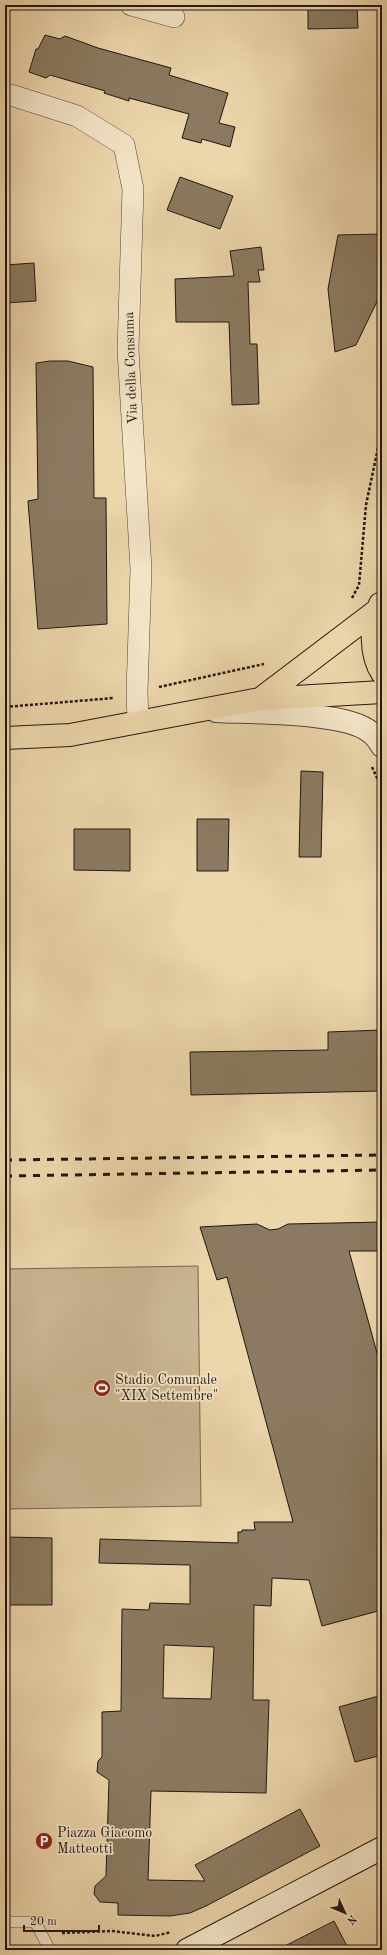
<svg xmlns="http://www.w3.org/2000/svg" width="387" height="1955" viewBox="0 0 387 1955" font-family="'Old Standard TT',serif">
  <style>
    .green { fill: #c9b591; stroke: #756650 }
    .building { fill: #8b7a61; stroke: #211610; fill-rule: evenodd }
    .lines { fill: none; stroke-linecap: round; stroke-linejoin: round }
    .service-casing { stroke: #544637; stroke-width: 12 }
    .minor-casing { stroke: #544637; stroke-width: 22 }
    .tertiary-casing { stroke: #544637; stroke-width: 24 }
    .secondary-casing { stroke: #211610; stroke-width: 24 }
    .primary-casing { stroke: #211610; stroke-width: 24 }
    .path { stroke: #211610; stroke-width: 2.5; stroke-dasharray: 3 2; stroke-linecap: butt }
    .service { stroke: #f3e4c8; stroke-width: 11 }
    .minor { stroke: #f3e4c8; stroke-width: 21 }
    .tertiary { stroke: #f3e4c8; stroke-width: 22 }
    .secondary { stroke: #f3e4c8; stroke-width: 22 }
    .primary { stroke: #ecd6ab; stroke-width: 22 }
    .rail { stroke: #211610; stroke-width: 3; stroke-dasharray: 7 7; stroke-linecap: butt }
    .labels { text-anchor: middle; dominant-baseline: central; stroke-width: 3.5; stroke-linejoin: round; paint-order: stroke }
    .street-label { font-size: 14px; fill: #211610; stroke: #f3e4c8 }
    .poi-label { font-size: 14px; fill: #211610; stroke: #f3e4c8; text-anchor: start }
  </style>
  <rect width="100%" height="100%" fill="#ecd6ab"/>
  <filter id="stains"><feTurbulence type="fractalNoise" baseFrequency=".005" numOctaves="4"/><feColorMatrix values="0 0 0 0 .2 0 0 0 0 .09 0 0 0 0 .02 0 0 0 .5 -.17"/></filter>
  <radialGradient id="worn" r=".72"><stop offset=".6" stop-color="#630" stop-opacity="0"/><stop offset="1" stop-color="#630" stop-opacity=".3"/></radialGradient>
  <path class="green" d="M198 1266 201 1506 5 1509V1269Z"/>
  <path class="building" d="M308 5H357L358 28 308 29Z
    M45 35 60 39 65 36 98 48 171 68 169 75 228 93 219 123 235 127 230 147 202 139 201 143 182 138 189 114 129 98V101L104 93 105 91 50 75 46 78 29 72 36 49H38Z
    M180 177 233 196 220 229 167 210Z
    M382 234V291L356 345 335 352 328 289 338 235Z
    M261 247 264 270H258L260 282H248L250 344H257L259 404 232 405 229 322H176L175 279 234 276 230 251Z
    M34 263 36 301 5 303V265Z
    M50 361H68L93 367 94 498H106L107 624 38 629 28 501 38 499 36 363Z
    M301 771 323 772 321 857H299Z
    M197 819H229L228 871H197Z
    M74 829H130V871L74 870Z
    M382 1030V1091L191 1095 190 1052 328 1050V1032Z
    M382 1222V1251H349L382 1371V1610L322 1626 309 1580 272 1578 271 1606 254 1605 253 1700H269L266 1793 151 1791 148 1880 205 1881 195 1865 300 1809 320 1846 206 1906 190 1913 170 1916 118 1915V1903L100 1902 94 1894 95 1886 106 1876 109 1780 97 1772 98 1761 102 1757V1712L121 1711 122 1609 149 1610 150 1603 190 1604V1565L99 1563 100 1539 238 1543V1532H242V1530H255L254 1522H293L227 1277 217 1280 200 1227 257 1224 270 1230 278 1229 288 1224ZM164 1645 214 1647 211 1699 163 1698Z
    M5 1537 52 1538V1605H5Z
    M382 1695V1755L355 1762 339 1707Z
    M334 1921 349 1950H277Z"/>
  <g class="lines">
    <defs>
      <path id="service" d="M5 1922H35L50 1950"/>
      <path id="minor" d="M131 5 174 17
        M5 95H11L77 116 124 145 133 189 128 350 141 569 137 692 138 722"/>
      <path id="tertiary" d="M216 711C251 713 346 711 370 732 375 735 379 741 382 746"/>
      <path id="secondary" d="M187 1950 382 1848"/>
      <path id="primary" d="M380 604C370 623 370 655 382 673
        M260 699 376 611
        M5 738 70 735 260 699 382 692"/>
    </defs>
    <use href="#service" class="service-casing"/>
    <use href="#minor" class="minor-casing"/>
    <use href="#tertiary" class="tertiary-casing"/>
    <use href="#secondary" class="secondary-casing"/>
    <use href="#primary" class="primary-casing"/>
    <path class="path" d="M352 598 359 585 366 505 378 448 382 437
      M159 687 264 664
      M5 707 114 698
      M372 767 382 789
      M62 1933 112 1931 155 1936 171 1932"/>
    <use href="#service" class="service"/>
    <use href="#minor" class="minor"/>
    <use href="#tertiary" class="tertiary"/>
    <use href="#secondary" class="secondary"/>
    <use href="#primary" class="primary"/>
    <path class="rail" d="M5 1160 382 1155
      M5 1176 382 1170"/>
  </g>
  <defs>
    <symbol id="stadium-disc" viewBox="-11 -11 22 22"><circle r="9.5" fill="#8f2418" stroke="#f3e4c8"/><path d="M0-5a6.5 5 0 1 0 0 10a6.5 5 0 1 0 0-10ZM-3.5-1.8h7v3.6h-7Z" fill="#fff"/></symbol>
    <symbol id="parking-disc" viewBox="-11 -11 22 22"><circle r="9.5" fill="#8f2418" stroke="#f3e4c8"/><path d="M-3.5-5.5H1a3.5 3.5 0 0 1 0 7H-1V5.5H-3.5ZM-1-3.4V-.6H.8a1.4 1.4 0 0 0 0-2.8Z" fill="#fff"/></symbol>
  </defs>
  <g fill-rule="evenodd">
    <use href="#stadium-disc" x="92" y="1378" width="20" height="20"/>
    <use href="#parking-disc" x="34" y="1831" width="20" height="20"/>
  </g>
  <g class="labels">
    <g class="street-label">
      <text transform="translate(131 368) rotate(-92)">Via della Consuma</text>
    </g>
    <g class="poi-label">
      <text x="115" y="1380">Stadio Comunale<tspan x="115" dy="16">"XIX Settembre"</tspan></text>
      <text x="57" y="1833">Piazza Giacomo<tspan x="57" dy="16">Matteotti</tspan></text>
    </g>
  </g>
  <rect width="387" height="1955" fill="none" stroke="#ecd6ab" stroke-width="20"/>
  <rect x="6" y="6" width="375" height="1943" fill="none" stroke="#211610" stroke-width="2"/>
  <rect x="10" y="10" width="367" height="1935" fill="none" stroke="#211610"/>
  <g transform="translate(345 1913) rotate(134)" stroke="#f3e4c8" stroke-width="3" paint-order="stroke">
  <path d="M0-3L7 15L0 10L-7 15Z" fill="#211610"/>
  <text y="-6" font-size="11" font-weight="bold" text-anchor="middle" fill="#211610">N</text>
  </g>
  <path d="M24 1925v6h75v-6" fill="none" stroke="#211610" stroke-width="2"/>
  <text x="30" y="1925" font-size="12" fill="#211610" stroke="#f3e4c8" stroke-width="3" paint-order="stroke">20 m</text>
  <rect width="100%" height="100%" filter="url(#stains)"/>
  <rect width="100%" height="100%" fill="url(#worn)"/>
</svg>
